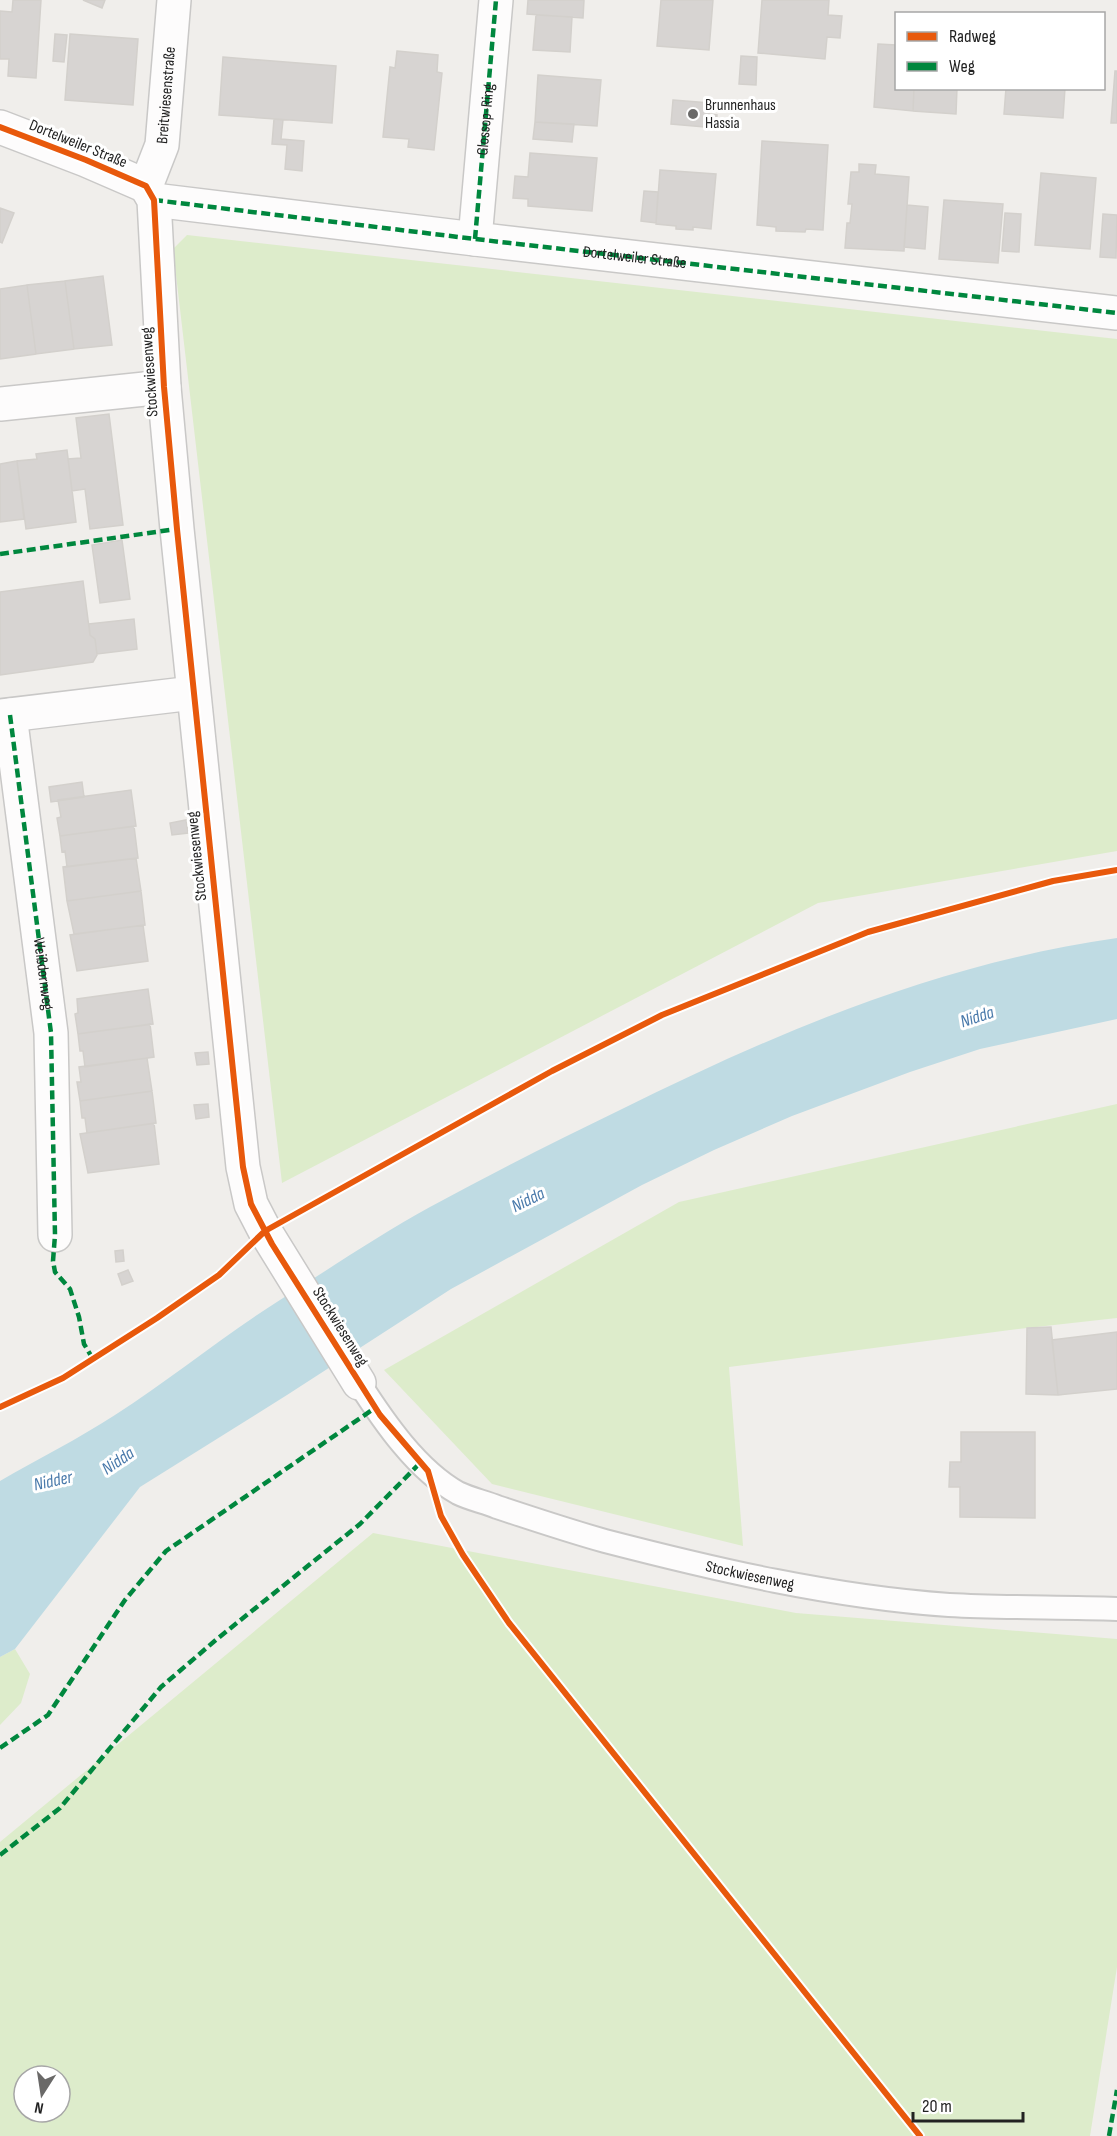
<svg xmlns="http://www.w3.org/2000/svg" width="1117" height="2136" viewBox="0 0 1117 2136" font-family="'Sofia Sans Condensed',sans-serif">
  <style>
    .grass { fill: #ddeccb; fill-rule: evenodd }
    .water { fill: #bfdbe3 }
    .building { fill: #d7d4d2; stroke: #d3d0cc; stroke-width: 1.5 }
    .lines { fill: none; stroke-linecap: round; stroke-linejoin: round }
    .service-casing { stroke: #c9c8c7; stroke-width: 26 }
    .minor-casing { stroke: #c9c8c7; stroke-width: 36 }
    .service { stroke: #fdfcfc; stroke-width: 22 }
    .minor { stroke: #fdfcfc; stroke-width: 33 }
    .quiet { stroke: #00873e; stroke-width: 4.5; stroke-dasharray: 9 4.5; stroke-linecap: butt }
    .cycleway-casing { stroke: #fff; stroke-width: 10 }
    .cycleway { stroke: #e8590c; stroke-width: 6 }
    .poi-dot { fill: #6a6968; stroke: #fff; stroke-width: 2 }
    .labels { text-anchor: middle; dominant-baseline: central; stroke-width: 6; stroke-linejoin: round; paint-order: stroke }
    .street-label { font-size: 16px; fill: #222; stroke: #fff }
    .poi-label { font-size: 16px; fill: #222; stroke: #fff; text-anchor: start }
    .water-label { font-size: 18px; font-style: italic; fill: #4a7aab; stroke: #fff }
  </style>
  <rect width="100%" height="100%" fill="#f0eeeb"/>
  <path class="grass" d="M187 235 1117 339V851L818 903 282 1183 173 249Z
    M1117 1104V1318L1010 1330 729 1367 743 1546 492 1484 384 1370 679 1202Z
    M373 1533 796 1613 1117 1639V1967L1090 2136H0V1842ZM24 2076H60V2112H24Z
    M15 1649 30 1674 21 1703 0 1725V1657Z"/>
  <path class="water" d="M1117 938V1019L980 1049 910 1072 792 1116 714 1150 642 1185 451 1289 287 1395 140 1487 15 1649 0 1657V1481C38 1459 78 1439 115 1415 171 1379 223 1336 280 1300 329 1269 379 1235 430 1207 492 1173 556 1141 620 1110 782 1030 937 964 1117 938Z"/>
  <path class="building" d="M13 0H41L36 78 8 76 9 59H0V11L12 12Z
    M83 0H105L102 8Z
    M528 0H584L583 18 527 14Z
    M661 0H713L709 50 657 46Z
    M762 0H829L828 15 842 16 840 38 827 37 825 59 758 53Z
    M536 15 572 17 570 52 533 50Z
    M55 34 67 35 64 62 53 61Z
    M70 34 138 39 133 105 65 100Z
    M878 44 896 45V88H914L913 111 874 107Z
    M397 51 438 55 437 72 442 73 434 150 408 147 409 139 383 137 390 67 395 68Z
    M741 56 757 57 756 85 739 84Z
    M223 57 336 66 332 123 219 115Z
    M1115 71H1117V123H1111Z
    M538 75 601 80 597 126 535 122Z
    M914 88H957L956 114 913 111Z
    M1006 88H1065L1063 118 1004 114Z
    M673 100 710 103 709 114 717 115 716 128 671 124Z
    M274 119 283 120 281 139 304 141 302 171 285 169 287 145 272 144Z
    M535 122 574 124 572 142 533 139Z
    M762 141 828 145 823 230 806 229 805 232 776 231V227L757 225Z
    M530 153 597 158 592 211 528 206V199L513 198 515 176 528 177Z
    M859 164 876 165 875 174 909 177 904 251 845 248 847 223H850L852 204H848L851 172H859Z
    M660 170 716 174 711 229 693 227V230L676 229V226L656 224Z
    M1041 173 1096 178 1090 249 1035 245Z
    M644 191 658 192 656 223 641 221Z
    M944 200 1003 204 998 263 939 259Z
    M907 205 928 207 925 249 904 247Z
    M0 208 14 213 2 243 0 242Z
    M1005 213 1021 214 1019 252 1002 251Z
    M1103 214 1117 215 1116 258 1100 257Z
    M103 276 112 345 74 349 65 281Z
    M65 281 74 349 36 354 27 285Z
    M27 285 36 354 0 359V289Z
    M109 414 123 525 90 529 85 489 72 491 68 459 81 458 76 418Z
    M67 450 76 522 26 529 17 461 37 459 36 454Z
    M17 461 24 519 0 522V464Z
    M122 540 130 599 100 603 92 545Z
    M83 581 90 635 95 639 97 655 93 662 0 675V592Z
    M134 619 137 649 97 654 95 639 90 635 89 624Z
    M82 782 84 797 51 802 49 787Z
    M131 790 136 826 60 836 57 818 61 817 58 800Z
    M186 820 188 833 172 835 170 823Z
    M134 826 138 858 67 867 65 851 62 852 60 836Z
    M136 858 141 891 67 901 63 867Z
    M141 891 145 925 74 934 67 901Z
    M143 925 148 961 77 971 70 935Z
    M148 989 153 1024 78 1034 75 1014 78 1013 77 999Z
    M150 1024 154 1057 85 1067 83 1051H80L78 1034Z
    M208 1052 209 1064 197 1065 195 1053Z
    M147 1058 152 1091 80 1101 77 1082H81L79 1067Z
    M152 1091 156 1123 87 1133 85 1118H82L80 1101Z
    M208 1104 209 1117 196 1119 194 1105Z
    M154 1123 159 1164 88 1173 80 1134Z
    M123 1250 124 1261 116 1262 115 1251Z
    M128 1270 133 1281 122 1285 118 1274Z
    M1051 1327 1058 1395 1026 1394 1027 1328Z
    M1117 1332V1389L1058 1395 1052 1340Z
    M961 1432H1035V1518L960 1517V1487H949L950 1462H961Z"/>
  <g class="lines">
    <defs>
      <g id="service">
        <path id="s1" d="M359 1383C384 1422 417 1470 458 1493 470 1499 485 1502 497 1507 533 1519 569 1531 605 1541 717 1570 833 1597 949 1605 1005 1608 1061 1607 1117 1609"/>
      </g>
      <g id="minor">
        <path d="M0 127 86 160 146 186"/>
        <path d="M146 186 154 200 164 387 177 529 243 1167 251 1204 265 1231 359 1383"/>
        <path id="s2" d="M146 186 162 145 174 0"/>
        <path d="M154 200 475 239 1117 313"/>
        <path id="s3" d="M475 239 496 0"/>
        <path d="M0 404 164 387"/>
        <path id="s4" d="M10 715 51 1033 55 1235"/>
        <path d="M0 716 193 693"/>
      </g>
    </defs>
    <use href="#service" class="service-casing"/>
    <use href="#minor" class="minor-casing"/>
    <use href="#service" class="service"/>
    <use href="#minor" class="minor"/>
    <g class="quiet">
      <path id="s5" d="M154 200 475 239 1117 313"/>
      <path d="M475 239 496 0"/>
      <path d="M0 554 177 529"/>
      <path d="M10 715 51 1033 55 1235 53 1261 55 1272 70 1289 79 1317 84 1344 93 1359"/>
      <path d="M0 1748 48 1715 125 1600 166 1551 375 1408"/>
      <path d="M0 1855 60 1808 161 1687 217 1639 360 1524 420 1463"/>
      <path d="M1109 2136 1117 2090"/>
    </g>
    <defs>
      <path id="cycleway" d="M0 127 86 160 146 186 154 200 164 387 177 529 243 1167 251 1204 272 1244 380 1415 428 1471 441 1516 463 1555 509 1623 920 2136
        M0 1407 63 1378 157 1318 219 1275 265 1231 552 1071 662 1015 868 932 1053 881 1117 870"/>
    </defs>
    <use href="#cycleway" class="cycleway-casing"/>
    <use href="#cycleway" class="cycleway"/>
  </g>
  <circle class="poi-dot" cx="693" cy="114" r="6"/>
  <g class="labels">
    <g class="street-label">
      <text stroke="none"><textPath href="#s2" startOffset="94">Breitwiesenstraße</textPath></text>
      <text stroke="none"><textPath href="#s3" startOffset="120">Glossop-Ring</textPath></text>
      <text transform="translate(78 144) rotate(22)">Dortelweiler Straße</text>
      <text stroke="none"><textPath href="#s5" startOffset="484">Dortelweiler Straße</textPath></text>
      <text transform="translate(150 372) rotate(-94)">Stockwiesenweg</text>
      <text transform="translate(197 856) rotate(-96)">Stockwiesenweg</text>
      <text stroke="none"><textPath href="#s4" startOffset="261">Weißdornweg</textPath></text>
      <text transform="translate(340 1327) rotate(58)">Stockwiesenweg</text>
      <text stroke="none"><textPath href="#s1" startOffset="453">Stockwiesenweg</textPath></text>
    </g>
    <g class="poi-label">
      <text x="705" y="105">Brunnenhaus<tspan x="705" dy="18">Hassia</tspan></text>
    </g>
    <g class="water-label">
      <text transform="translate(977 1017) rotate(-18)">Nidda</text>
      <text transform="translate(528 1200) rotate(-26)">Nidda</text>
      <text transform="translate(118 1461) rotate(-34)">Nidda</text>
      <text transform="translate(53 1481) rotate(-12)">Nidder</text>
    </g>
  </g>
  <rect x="895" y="12" width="210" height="78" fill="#ffffff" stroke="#a7a7a7" stroke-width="1.5"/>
  <rect x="907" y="32" width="30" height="9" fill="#e8590c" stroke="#a7a7a7" stroke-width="1.5"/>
  <text x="949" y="42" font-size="18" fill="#222222">Radweg</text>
  <rect x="907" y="62" width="30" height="9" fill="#00873e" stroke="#a7a7a7" stroke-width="1.5"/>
  <text x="949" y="72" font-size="18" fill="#222222">Weg</text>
  <g transform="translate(42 2094) rotate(192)"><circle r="28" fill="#ffffff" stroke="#a7a7a7" stroke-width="1.5"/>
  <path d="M0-4.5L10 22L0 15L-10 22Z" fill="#6a6968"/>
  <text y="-9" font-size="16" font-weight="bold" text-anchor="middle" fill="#222222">N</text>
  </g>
  <path d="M913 2112v9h110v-9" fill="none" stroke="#222222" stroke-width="3"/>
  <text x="922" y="2112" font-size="18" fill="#222222" stroke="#ffffff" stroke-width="4.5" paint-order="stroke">20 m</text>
</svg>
